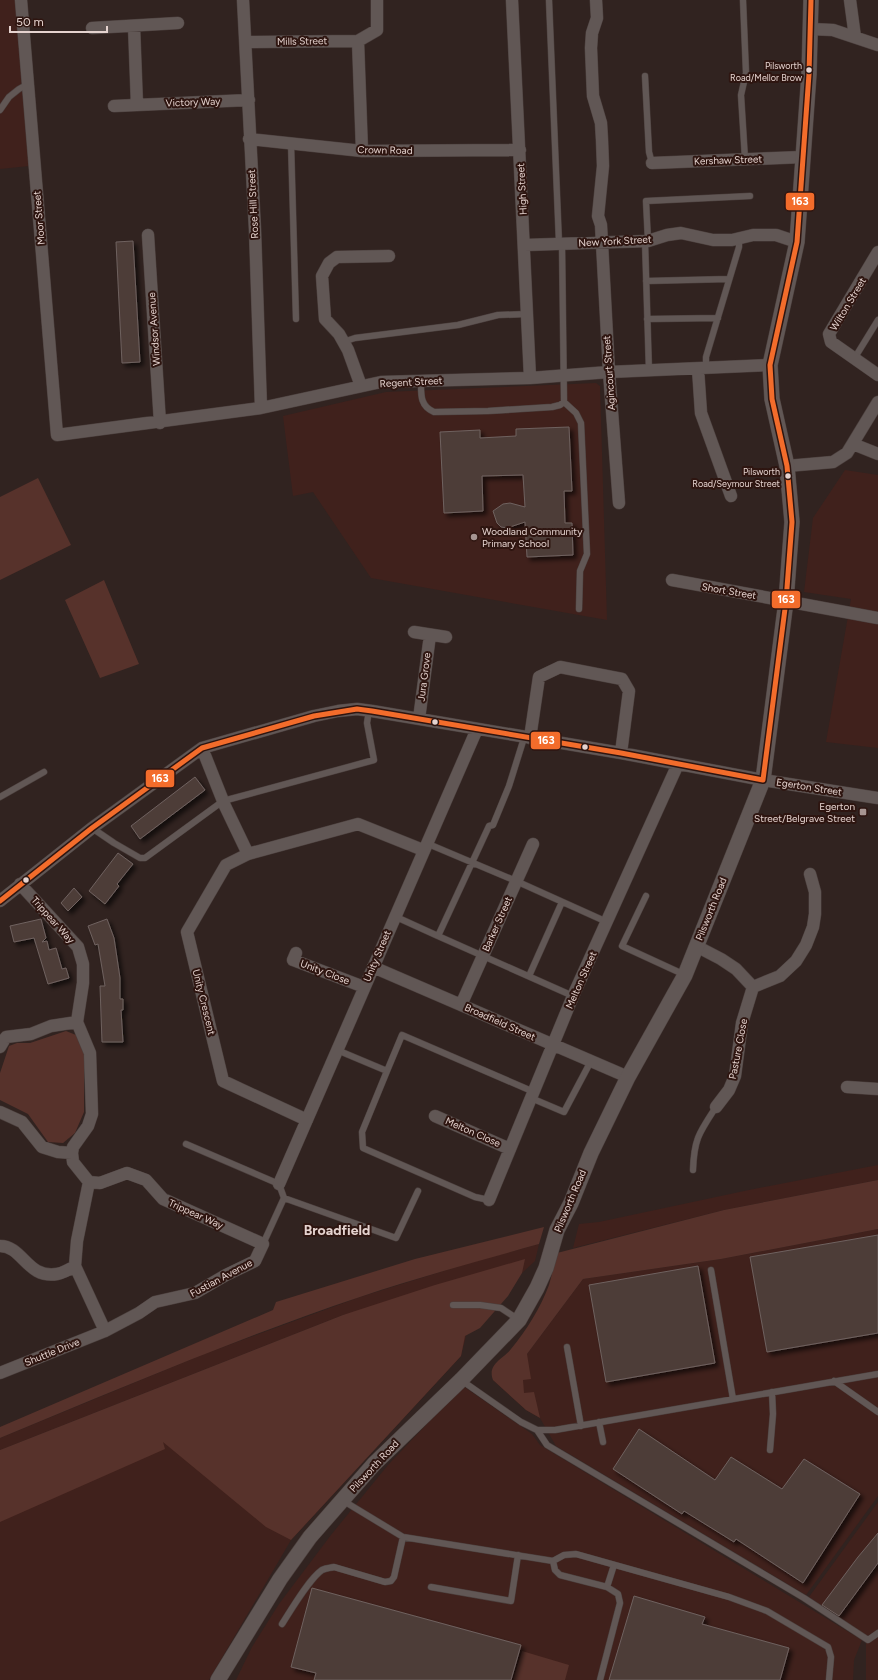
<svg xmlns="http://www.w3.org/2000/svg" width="878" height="1680" viewBox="0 0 878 1680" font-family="Figtree,sans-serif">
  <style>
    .built { fill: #40211c }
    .green { fill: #57322b }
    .building { fill: #4d3c39; stroke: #6f625f; filter: url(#shadow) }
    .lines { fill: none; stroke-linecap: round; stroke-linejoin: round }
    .service-casing { stroke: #4c403e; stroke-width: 7 }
    .minor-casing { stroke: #4c403e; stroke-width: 13 }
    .tertiary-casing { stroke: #4c403e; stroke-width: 16 }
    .service { stroke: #615755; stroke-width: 6 }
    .minor { stroke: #615755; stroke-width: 12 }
    .tertiary { stroke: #615755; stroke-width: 15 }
    .bus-1-casing { stroke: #2e1510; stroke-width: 8 }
    .bus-1 { stroke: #f36c2b; stroke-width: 5 }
    .bus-dot { fill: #e5d3cf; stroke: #2e1510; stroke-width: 1.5 }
    .poi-dot { fill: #a69592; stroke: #2e1510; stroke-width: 1.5 }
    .labels { text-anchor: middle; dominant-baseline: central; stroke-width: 4; stroke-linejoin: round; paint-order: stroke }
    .bus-label { font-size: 9px; fill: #e5d3cf; stroke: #2e1510; text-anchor: end }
    .street-label { font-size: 10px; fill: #e5d3cf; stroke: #2e1510 }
    .poi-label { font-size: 10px; fill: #e5d3cf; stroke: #2e1510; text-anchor: start }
    .district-label { font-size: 14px; font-weight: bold; fill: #e5d3cf; stroke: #2e1510 }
    .line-badge { stroke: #2e1510; stroke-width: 1.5 }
    .badge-label { font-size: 11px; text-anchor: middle; font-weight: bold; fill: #fff }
  </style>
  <defs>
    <filter id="shadow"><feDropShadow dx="3.5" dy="3.5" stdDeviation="2" flood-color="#0009"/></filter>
  </defs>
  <rect width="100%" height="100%" fill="#312320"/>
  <path class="built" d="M0 0H15L29 166 0 169Z
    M596 383 600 386 607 620 371 578 313 492 293 496 283 416 386 392Z
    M845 470 878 475V748L826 742 851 599 804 592 813 518Z
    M878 1165V1180L724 1210 573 1248 579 1224 599 1222 749 1190Z
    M878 1229V1496L806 1595 556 1446 540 1418 526 1410 493 1380 527 1354 583 1279 721 1259Z
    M539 1244 535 1261 522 1273 343 1315 0 1450V1438L204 1354 360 1297 469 1263Z
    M466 1336 461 1356 291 1540 209 1680H0V1497L398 1355Z
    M463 1386 532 1434 540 1445 862 1640 854 1660 853 1680H236L252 1647 279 1604 331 1535 388 1465Z
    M878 1502V1680H866V1636L809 1597Z"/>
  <path class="green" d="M38 478 71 545 0 580V497Z
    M104 580 139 664 100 678 65 600Z
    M66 1031 76 1035 84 1052V1112L75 1133 63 1143 48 1142 28 1114 0 1100V1073L9 1046 17 1043H30Z
    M878 1180V1229L721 1259 583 1279 527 1354 531 1379 523 1380 524 1393 534 1392 540 1418 526 1410 493 1380C487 1364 503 1359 511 1349 526 1331 541 1307 549 1285 552 1275 554 1263 557 1253L724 1210Z
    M544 1227 539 1244C479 1261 419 1277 360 1297 238 1338 119 1389 0 1438V1427L273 1310 276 1302 415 1259Z
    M525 1259 522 1273 508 1296 480 1328 465 1336 461 1356 291 1540 266 1527 163 1442 165 1449 0 1522V1450L343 1315 435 1285Z
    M522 1651 569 1665 565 1680H513Z"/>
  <path class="building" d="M133 241 140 362 122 363 116 242Z
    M569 427 572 491H564L565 523H572L573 555 527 557 525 522 507 528 501 527 497 523 493 511 503 504 510 503 525 507 523 475 482 476 483 511 444 513 440 432 480 430V438L516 436V429Z
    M195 777 205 790 140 839 131 826Z
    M118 853 133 864 117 884 119 886 105 904 89 891Z
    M74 888 82 897 68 911 61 903Z
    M41 919 46 938 42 942 47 941 49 950 56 948 62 969 66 968 69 978 48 984 34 938 14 942 10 926Z
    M107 919 114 938 120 978V999H123V1010H121L123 1042H102L100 986H105L98 944 95 945 88 926Z
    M878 1235V1333L767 1352 750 1257Z
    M698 1266 715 1363 606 1382 589 1285Z
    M639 1429 715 1480 731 1457 782 1489 804 1459 860 1494 803 1583 736 1539 734 1542 684 1511 682 1514 613 1469Z
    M878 1533V1563L839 1616 822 1605 858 1557Z
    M312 1588 521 1645 511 1680H314L316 1673 291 1667Z
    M634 1596 705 1617 702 1624 789 1648 780 1680H609Z"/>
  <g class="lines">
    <defs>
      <path id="service" d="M549 0 559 243
        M743 0 746 73 741 95 745 159
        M645 76 649 152 652 163
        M0 110 9 97 19 89 28 84
        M291 143 296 319
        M645 241 649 371
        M648 241 646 201 750 196
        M646 281 729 279
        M647 319 718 318
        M343 342 355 338 458 325 498 315 527 314
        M854 359 878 320
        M706 368V357L739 247V238
        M421 381C421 395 420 406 434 412L488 411 552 407 560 405 564 402 562 243
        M564 402 576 413 581 423 587 554 580 571 579 609
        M0 797 44 772
        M92 828 114 843 140 858H145L223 801 374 760 367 723 369 710
        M426 843 516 881 607 922
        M646 896 622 946 685 975
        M394 916 438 936 489 826 493 825 509 786 524 738
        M438 936 573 996
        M529 976 562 902
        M337 1050 387 1071 402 1035 534 1092
        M387 1071 362 1132 363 1148 475 1197 489 1200
        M531 1098 564 1112 591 1061
        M186 1144 279 1184 284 1198 263 1244
        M693 1170C694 1139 699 1133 716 1107
        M284 1198 396 1238 418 1191
        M711 1270 733 1399
        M453 1305H480L501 1308 519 1320
        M567 1347 581 1426
        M461 1380 521 1422 537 1430H555L878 1374
        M834 1381 878 1412
        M599 1422 603 1442
        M537 1430 547 1445 804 1598 868 1640 878 1633
        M770 1450 773 1414 772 1392
        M342 1500 403 1537 553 1561 564 1555 576 1554 729 1597 767 1611 828 1647 831 1657 829 1680
        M553 1561 555 1570 560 1575 607 1587 618 1594 620 1603 600 1680
        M431 1587 511 1601 518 1555
        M607 1587 614 1565
        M282 1624C291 1610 309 1579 322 1570 326 1568 330 1568 334 1567L385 1582 391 1581 394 1577 403 1537"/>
      <path id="minor" d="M21 0 57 435 261 408 381 382 530 378 609 372 770 365
        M243 0 255 230 261 408
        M512 0 530 378
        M596 0 597 18 592 33 591 48 593 96 601 123 602 140 603 166 598 216 601 225 609 372 619 503
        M850 0 855 37
        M134 26 137 105
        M92 28 178 23
        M811 29 833 30 878 45
        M246 42 358 41
        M114 106 249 100
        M249 139 362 151 520 150
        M362 151 358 41 377 30V0
        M652 163 803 157
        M148 235 160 423
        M525 245 648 241 667 235 681 233 713 240H732L753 235H776L797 242
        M878 252 829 334 831 342 878 375
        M698 369 701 413 731 496
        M361 386 348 350 339 334 325 319 322 276 329 263 337 257 389 256
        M853 444 878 454
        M787 466 833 462 847 453 878 402
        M672 580 878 618
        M414 632 446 637
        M419 719 430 635
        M530 738 539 677 560 667 622 679 629 691 621 753
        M202 748 225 806 248 854
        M0 901 92 828 202 748 314 716 338 711 357 709 372 711 621 753 763 780 878 798
        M696 946 721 959 736 969 753 987
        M296 953 293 960 364 987
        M373 967 628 1077
        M753 987 780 976 796 961 806 945 813 927 815 914V892L810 874
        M461 1005 533 844
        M0 1047 6 1037 31 1034 51 1026 77 1022
        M847 1087 878 1089
        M716 1107 729 1090 735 1076 742 1023 753 987
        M0 1112 22 1122 42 1147 58 1152 72 1153
        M435 1116 510 1149
        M307 1120 223 1081 187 932 226 865 248 854 358 824 423 850
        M89 1182 77 1241 75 1266 105 1331
        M279 1184 477 729
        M489 1200 573 996 678 764
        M0 1246C23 1246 27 1279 57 1274 63 1273 70 1269 75 1266
        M0 1373 105 1331 139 1313 155 1302 195 1293 226 1275 255 1261 263 1244 163 1199 146 1180 127 1173 100 1183 89 1182 73 1162 72 1153 73 1147 88 1126 92 1114 90 1053 77 1022 83 983V964L78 947 20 884"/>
      <path id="tertiary" d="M218 1680 280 1579 310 1537 374 1464 461 1380 519 1320 537 1288 546 1268 557 1230 571 1203 591 1153 628 1077 685 975 763 780 786 601 792 522 787 466 772 399 770 365 797 242 809 74 811 0"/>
    </defs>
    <use href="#service" class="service-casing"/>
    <use href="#minor" class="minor-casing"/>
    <use href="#tertiary" class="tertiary-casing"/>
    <use href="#service" class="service"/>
    <use href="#minor" class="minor"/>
    <use href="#tertiary" class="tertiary"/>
    <defs>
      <path id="bus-1" d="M0 901 92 828 202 748 314 716 357 709 372 711 621 753 763 780 786 601 792 522 787 466 772 399 770 365 797 242 809 74 811 0"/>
    </defs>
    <use href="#bus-1" class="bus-1-casing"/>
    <use href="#bus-1" class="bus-1"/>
  </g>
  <g class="bus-dot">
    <circle cx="809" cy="70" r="3.5"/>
    <circle cx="788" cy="476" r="3.5"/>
    <circle cx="435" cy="722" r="3.5"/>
    <circle cx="585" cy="747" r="3.5"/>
    <circle cx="26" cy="880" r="3.5"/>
  </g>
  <g class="poi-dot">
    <circle cx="474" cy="537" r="4"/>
    <rect x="859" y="808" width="8" height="8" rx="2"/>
  </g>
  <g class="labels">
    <g class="bus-label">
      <text x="802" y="65">Pilsworth<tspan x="802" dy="12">Road/Mellor Brow</tspan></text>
      <text x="780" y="471">Pilsworth<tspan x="780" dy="12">Road/Seymour Street</tspan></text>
    </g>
    <g class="street-label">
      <text transform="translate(302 41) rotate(-1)">Mills Street</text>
      <text transform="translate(193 102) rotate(-2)">Victory Way</text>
      <text transform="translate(385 150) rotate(1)">Crown Road</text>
      <text transform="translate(728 160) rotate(-2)">Kershaw Street</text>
      <text transform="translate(522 189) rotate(-93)">High Street</text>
      <text transform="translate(253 204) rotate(-93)">Rose Hill Street</text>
      <text transform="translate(39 218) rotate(-95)">Moor Street</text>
      <text transform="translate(615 241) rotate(-3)">New York Street</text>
      <text transform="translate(848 304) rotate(-59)">Wilton Street</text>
      <text transform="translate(154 329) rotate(-94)">Windsor Avenue</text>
      <text transform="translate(609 373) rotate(-94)">Agincourt Street</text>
      <text transform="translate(411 382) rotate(-3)">Regent Street</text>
      <text transform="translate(729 591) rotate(10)">Short Street</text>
      <text transform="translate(424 677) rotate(-83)">Jura Grove</text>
      <text transform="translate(809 787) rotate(9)">Egerton Street</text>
      <text transform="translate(711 909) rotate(-68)">Pilsworth Road</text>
      <text transform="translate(53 920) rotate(48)">Trippear Way</text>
      <text transform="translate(497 924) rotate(-66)">Barker Street</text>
      <text transform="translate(377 956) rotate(-67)">Unity Street</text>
      <text transform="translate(325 972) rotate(21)">Unity Close</text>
      <text transform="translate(581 980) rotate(-66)">Melton Street</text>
      <text transform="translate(204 1002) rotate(76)">Unity Crescent</text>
      <text transform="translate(500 1022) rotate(24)">Broadfield Street</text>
      <text transform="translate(738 1049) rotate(-79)">Pasture Close</text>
      <text transform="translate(473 1132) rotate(24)">Melton Close</text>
      <text transform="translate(570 1201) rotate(-67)">Pilsworth Road</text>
      <text transform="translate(196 1214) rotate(24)">Trippear Way</text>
      <text transform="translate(221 1278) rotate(-28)">Fustian Avenue</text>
      <text transform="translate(52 1352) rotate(-22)">Shuttle Drive</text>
      <text transform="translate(374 1466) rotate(-47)">Pilsworth Road</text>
    </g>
    <g class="poi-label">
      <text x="482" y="531">Woodland Community<tspan x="482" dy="12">Primary School</tspan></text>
      <text x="855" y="806" text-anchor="end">Egerton<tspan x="855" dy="12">Street/Belgrave Street</tspan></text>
    </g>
    <g class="district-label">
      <text x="337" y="1230">Broadfield</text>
    </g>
  </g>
  <g class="line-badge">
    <rect x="785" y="192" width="30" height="19" rx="4" fill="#f36c2b"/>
    <rect x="771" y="590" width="30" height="19" rx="4" fill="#f36c2b"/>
    <rect x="530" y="731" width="31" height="19" rx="4" fill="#f36c2b"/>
    <rect x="145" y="769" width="30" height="19" rx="4" fill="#f36c2b"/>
  </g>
  <g class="badge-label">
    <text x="800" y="205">163</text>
    <text x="786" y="603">163</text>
    <text x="546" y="744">163</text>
    <text x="160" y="782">163</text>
  </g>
  <path d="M10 26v6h97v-6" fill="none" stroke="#e5d3cf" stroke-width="2"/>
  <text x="16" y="26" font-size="12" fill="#e5d3cf" stroke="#2e1510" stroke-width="3" paint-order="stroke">50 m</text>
</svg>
